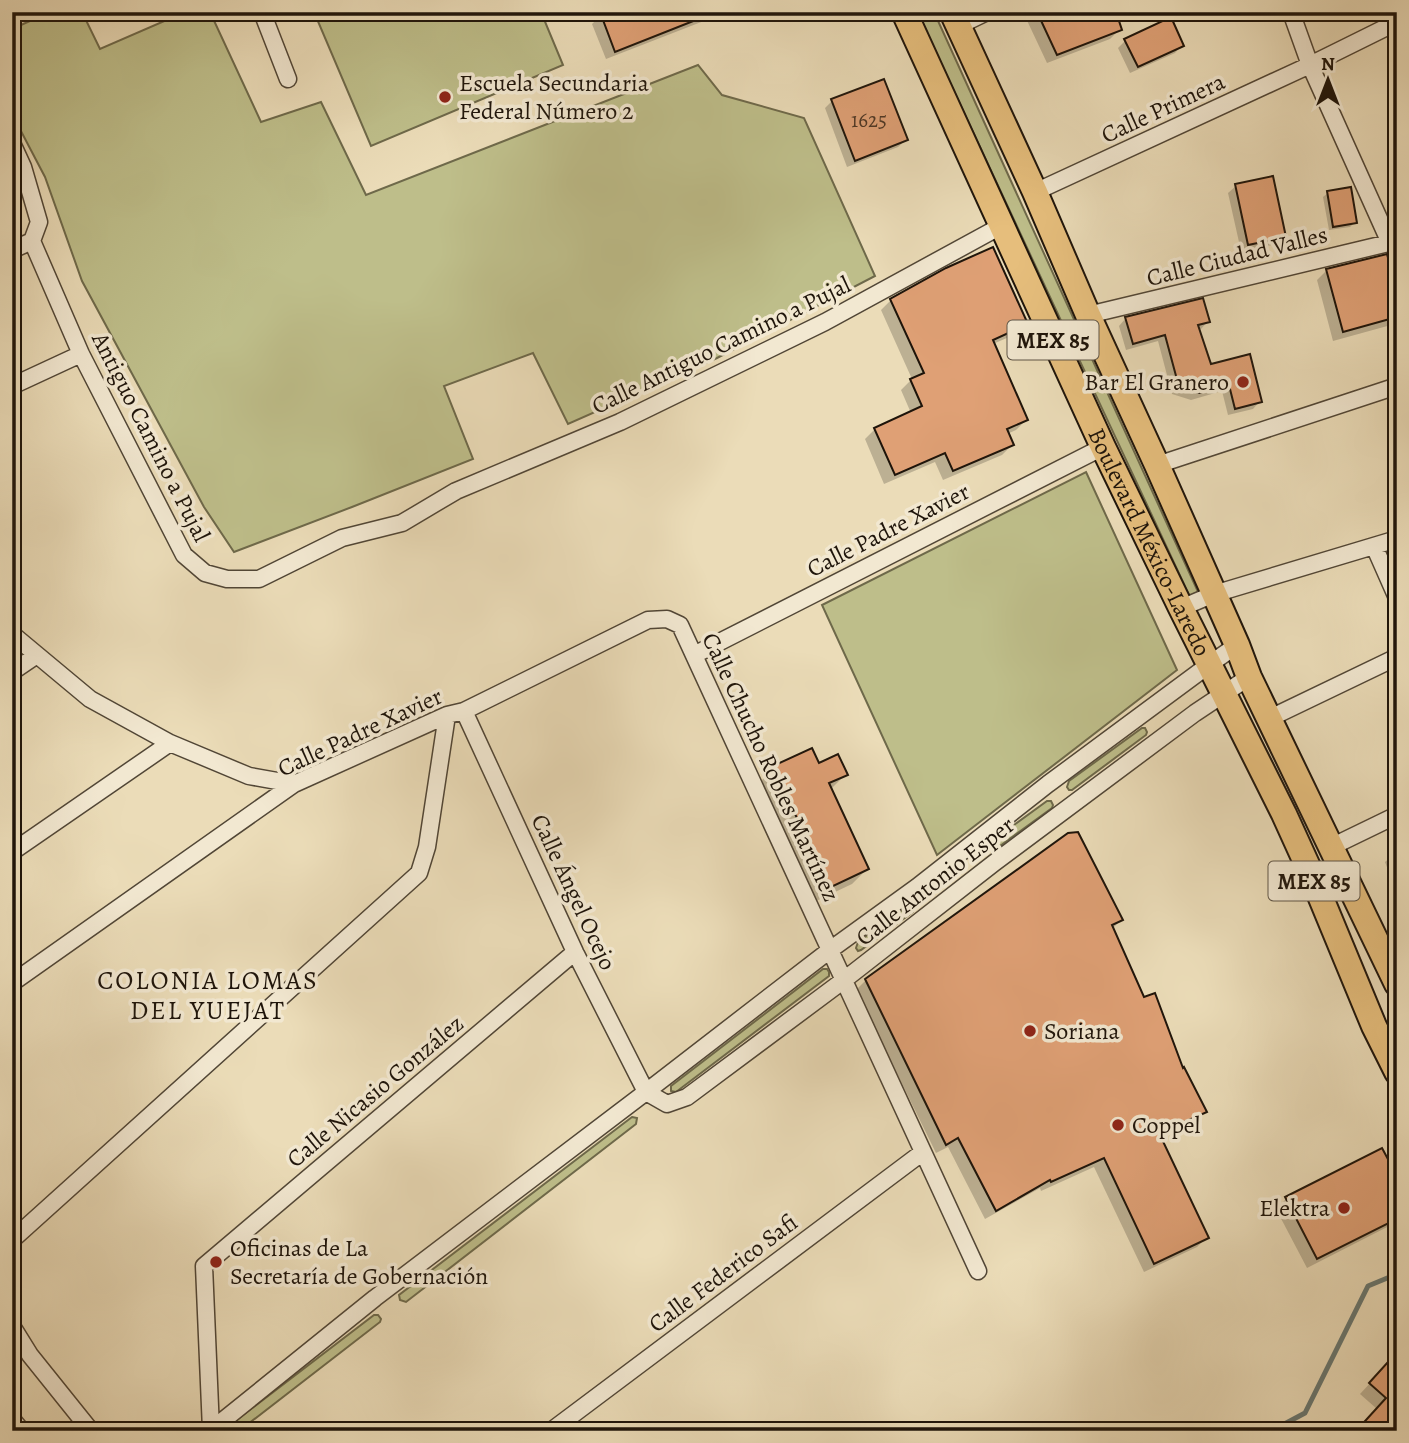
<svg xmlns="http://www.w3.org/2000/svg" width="1409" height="1443" viewBox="0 0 1409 1443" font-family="Alegreya,serif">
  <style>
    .green { fill: #bebe8a; stroke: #6e694a; stroke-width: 2 }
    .shadow { fill: #0003 }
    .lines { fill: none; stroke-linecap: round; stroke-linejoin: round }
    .stream { stroke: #697872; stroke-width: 5 }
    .building { fill: #dfa075; stroke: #1e140a; stroke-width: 2 }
    .street-casing { stroke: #514636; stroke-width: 19 }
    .primary-casing { stroke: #1e140a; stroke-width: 28 }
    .street { stroke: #f2e8d1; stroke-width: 16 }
    .primary { stroke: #e6be7c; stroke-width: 24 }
    .poi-dot { fill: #8f2418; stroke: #f2e8d1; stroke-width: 2.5 }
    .labels { text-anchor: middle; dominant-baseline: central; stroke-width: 7; stroke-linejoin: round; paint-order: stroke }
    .number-label { font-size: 21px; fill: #4e3725 }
    .shield { fill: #f2e8d1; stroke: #5e5446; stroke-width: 2 }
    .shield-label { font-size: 23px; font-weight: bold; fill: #1e140a }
    .poi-label { font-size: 24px; fill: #1e140a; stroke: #f2e8d1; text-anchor: start }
    .street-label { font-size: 24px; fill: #1e140a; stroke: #f2e8d1 }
    .neighbourhood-label { font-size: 26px; letter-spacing: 2px; fill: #1e140a; stroke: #f2e8d1 }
  </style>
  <rect width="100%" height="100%" fill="#ebdcb8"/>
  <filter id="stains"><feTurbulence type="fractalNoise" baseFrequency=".00286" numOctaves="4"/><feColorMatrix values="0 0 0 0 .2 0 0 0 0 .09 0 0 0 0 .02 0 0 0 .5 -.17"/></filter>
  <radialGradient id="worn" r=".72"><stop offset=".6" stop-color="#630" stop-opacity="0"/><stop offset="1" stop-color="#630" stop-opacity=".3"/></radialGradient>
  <path class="green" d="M50 12H82L100 49 185 12H210L261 122 321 102 366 195 698 65 722 95 804 118 875 276 717 358 568 424 533 353 444 386 473 459 352 507 234 552 204 507 82 281 45 177 12 114V29Z
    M314 12H541L563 65 371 146Z
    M917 12H934L1199 594 1190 597Z
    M1086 472 1177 670 937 855 822 605Z
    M1142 728H1145L1147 732 1146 735 1072 790H1069L1067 787 1069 781Z
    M1047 801H1051L1053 805 1052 808 1000 846 997 847 994 844 996 838Z
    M909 905 913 906 914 909 913 912 861 950 858 951 856 948 858 942Z
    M823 969H827L829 972V976L676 1092 671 1091V1086Z
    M632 1117 637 1118 636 1124 406 1302 400 1300 399 1295Z
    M374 1315H378L381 1319 380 1322 239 1431 229 1430V1426Z"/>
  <path class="shadow" d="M608 12H727L606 59 592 24 601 15Z
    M1023 12H1114L1120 29 1110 39 1047 63Z
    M1125 41 1182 45 1175 53 1130 73 1118 48Z
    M832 101 906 140 898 147 847 167 825 108Z
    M1236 186 1284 236 1277 244 1241 251 1228 193Z
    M1328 193 1355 222 1350 227 1329 230 1323 197Z
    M1327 270 1397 298V320L1391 325 1333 341 1317 280Z
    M891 300 1026 324 1016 334 993 344 1026 420 1016 430 1007 434 1012 445 1002 455 943 480 935 462 884 484 865 439 875 429 911 413 901 390 912 379 881 310Z
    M1126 318 1208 321 1201 329 1198 330 1210 366 1260 401 1253 409 1228 415 1222 391 1191 400 1172 394 1158 341 1126 350 1119 326Z
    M811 751 818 766 846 774 830 790 867 869 852 884 814 902 759 783 774 768Z
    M1397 854V891H1396L1385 862 1392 856Z
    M1121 920 1112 929 1143 999 1205 1111 1195 1121 1159 1137 1207 1237 1197 1247 1144 1272 1094 1167 1041 1191 1040 1188 985 1219 948 1147 936 1153 856 990 866 980Z
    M1397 1180V1222L1307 1268 1276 1209 1286 1199Z
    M1397 1354V1431L1377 1409 1360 1394Z"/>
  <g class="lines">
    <path class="stream" d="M1271 1431 1305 1413 1368 1286 1397 1274"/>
  </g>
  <path class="building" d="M600 12H711V14L615 52Z
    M1037 12H1116L1122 30 1057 55Z
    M1171 17 1184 46 1138 67 1124 39Z
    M884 79 908 140 855 161 831 99Z
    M1273 176 1286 237 1248 245 1235 184Z
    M1351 187 1357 223 1333 227 1327 191Z
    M993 247 1028 324 993 340 1028 420 1007 429 1014 445 953 471 945 453 895 475 874 428 922 406 910 379 924 373 890 299 946 268Z
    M1387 254 1397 292V317L1343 332 1326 269Z
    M1203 298 1210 322 1198 325 1211 364 1250 354 1262 402 1235 409 1229 385 1199 393 1179 387 1165 335 1133 344 1125 317Z
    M812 748 819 763 838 754 848 775 829 783 869 869 829 888 773 766Z
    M1078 832 1123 920 1112 925 1144 997 1155 993 1183 1068 1184 1067 1207 1112 1159 1133 1209 1238 1154 1264 1104 1158 1051 1182 1050 1180 996 1211 958 1138 946 1145 865 979 1068 833Z
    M1382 1148 1397 1176V1219L1317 1259 1285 1197Z
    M1397 1352V1431H1356L1386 1398 1369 1383Z"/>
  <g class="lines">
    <defs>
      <path id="street" d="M262 12 288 79
        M1291 12 1310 65 1390 243
        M958 26 987 12
        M12 143 23 167 39 222 32 241
        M1035 192 1310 65 1397 22
        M12 250 32 241 81 354 184 555 205 573 227 579H259L342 538 402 523 456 491 620 422 825 322 1001 226
        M1088 315 1397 241
        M12 386 81 354
        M1157 465 1397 386
        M1374 546 1397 598
        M1181 608 1214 594 1397 539
        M12 634 90 699 170 743 249 776 294 784
        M694 655 1103 447
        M12 672 37 655
        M464 711 575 952 646 1092
        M1270 718 1397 657
        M1331 847 1397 815
        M12 852 170 743
        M12 983 294 784 447 715 464 711 648 620 667 619 680 625 978 1271
        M646 1092 667 1104 687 1097 844 980 994 863 1195 713 1249 677
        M12 1240 419 873 427 847 447 715
        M12 1326 30 1355 91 1431
        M12 1419 22 1431
        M211 1430 204 1266 575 952
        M210 1431 375 1298 646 1092 830 950 917 887 1048 784 1210 664 1237 645
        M551 1431 923 1152"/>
      <g id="primary">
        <path id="s1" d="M904 12 1103 447 1181 608 1284 814 1309 869 1374 1026 1397 1072"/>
        <path d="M952 12 1035 192 1088 315 1157 465 1237 645 1249 677 1397 984"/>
      </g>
    </defs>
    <use href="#street" class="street-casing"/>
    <use href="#primary" class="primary-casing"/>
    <use href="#street" class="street"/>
    <use href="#primary" class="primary"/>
  </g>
  <g class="poi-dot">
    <circle cx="445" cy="97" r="7"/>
    <circle cx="1243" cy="382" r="7"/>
    <circle cx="1030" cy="1031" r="7"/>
    <circle cx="1118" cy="1125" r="7"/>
    <circle cx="1344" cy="1208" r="7"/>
    <circle cx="216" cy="1262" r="7"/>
  </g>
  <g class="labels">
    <g class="number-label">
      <text x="869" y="120">1625</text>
    </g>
    <g class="shield">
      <rect x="1007.5" y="320.5" width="91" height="39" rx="5"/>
      <rect x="1268.5" y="861.5" width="91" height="39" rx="5"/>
    </g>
    <g class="shield-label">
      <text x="1053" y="340">MEX 85</text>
      <text x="1314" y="881">MEX 85</text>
    </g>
    <g class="poi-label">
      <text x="459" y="83">Escuela Secundaria<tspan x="459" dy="28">Federal Número 2</tspan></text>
      <text x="1229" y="382" text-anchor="end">Bar El Granero</text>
      <text x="1044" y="1031">Soriana</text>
      <text x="1132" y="1125">Coppel</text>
      <text x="1330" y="1208" text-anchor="end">Elektra</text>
      <text x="230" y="1248">Oficinas de La<tspan x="230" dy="28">Secretaría de Gobernación</tspan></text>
    </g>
    <g class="street-label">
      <text transform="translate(1163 108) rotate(-25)">Calle Primera</text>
      <text transform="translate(1237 256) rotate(-14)">Calle Ciudad Valles</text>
      <text transform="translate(721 345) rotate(-26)">Calle Antiguo Camino a Pujal</text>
      <text transform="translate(151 437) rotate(63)">Antiguo Camino a Pujal</text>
      <text transform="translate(888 530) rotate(-27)">Calle Padre Xavier</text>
      <text stroke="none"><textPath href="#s1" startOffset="584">Boulevard México-Laredo</textPath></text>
      <text transform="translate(360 732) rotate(-25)">Calle Padre Xavier</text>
      <text transform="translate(771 767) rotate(65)">Calle Chucho Robles Martínez</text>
      <text transform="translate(935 881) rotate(-38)">Calle Antonio Esper</text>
      <text transform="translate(574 892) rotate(65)">Calle Ángel Ocejo</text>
      <text transform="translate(375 1091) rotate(-40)">Calle Nicasio González</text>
      <text transform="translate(723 1273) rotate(-37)">Calle Federico Safi</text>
    </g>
    <g class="neighbourhood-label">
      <text x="208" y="980">COLONIA LOMAS<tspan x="208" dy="30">DEL YUEJAT</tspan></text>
    </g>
  </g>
  <rect width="1409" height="1443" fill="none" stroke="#ebdcb8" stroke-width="42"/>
  <rect x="14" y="14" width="1381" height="1415" fill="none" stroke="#1e140a" stroke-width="3.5"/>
  <rect x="21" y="21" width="1367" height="1401" fill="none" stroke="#1e140a" stroke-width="2"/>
  <g transform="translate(1328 80)" stroke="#f2e8d1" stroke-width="5" paint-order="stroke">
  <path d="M0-5L12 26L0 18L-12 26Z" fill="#1e140a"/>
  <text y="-10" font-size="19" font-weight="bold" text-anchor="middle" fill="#1e140a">N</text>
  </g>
  <rect width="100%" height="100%" filter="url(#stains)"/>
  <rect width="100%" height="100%" fill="url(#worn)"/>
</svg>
